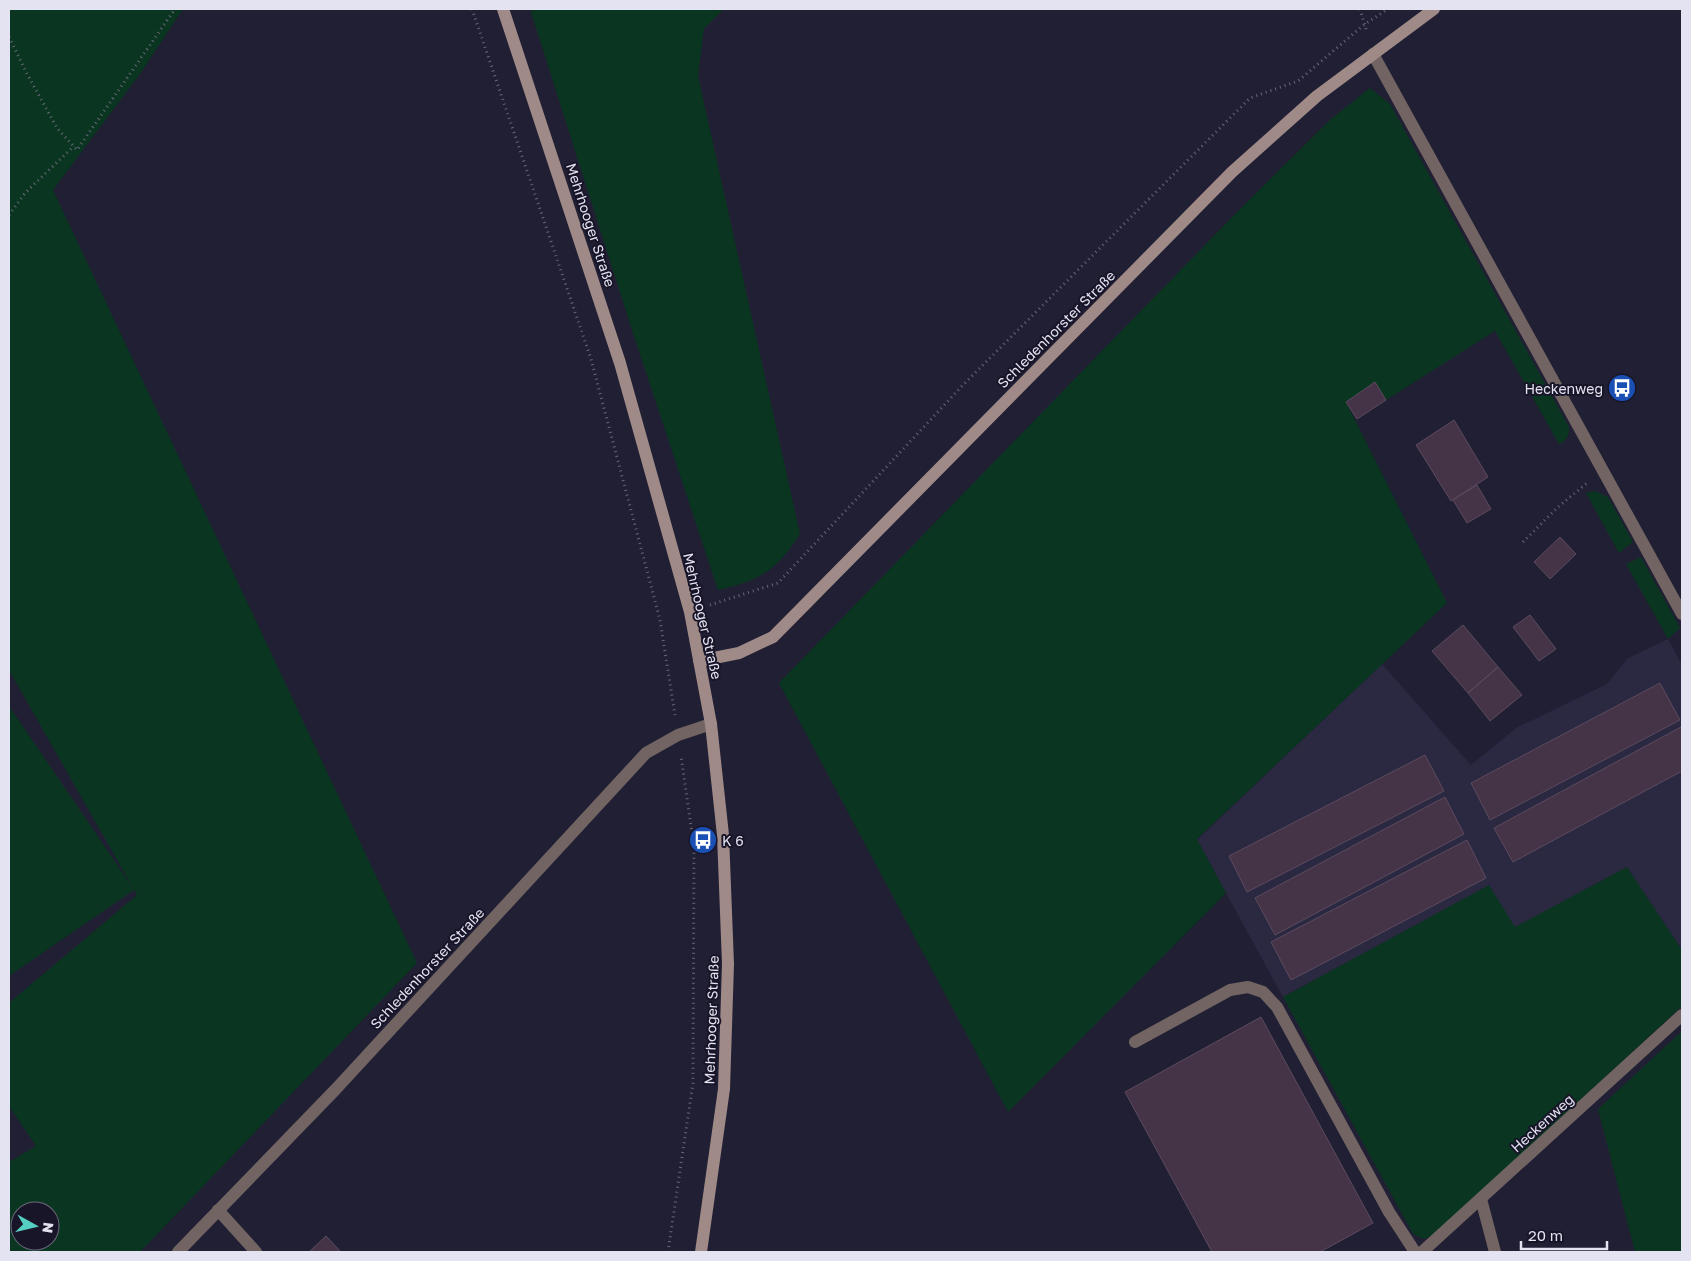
<svg xmlns="http://www.w3.org/2000/svg" width="1691" height="1261" viewBox="0 0 1691 1261" font-family="'Golos Text',sans-serif">
  <style>
    .built { fill: #2b2842 }
    .green { fill: #0a3621; fill-rule: evenodd }
    .building { fill: #453447; stroke: #5c4b5e }
    .lines { fill: none; stroke-linecap: round; stroke-linejoin: round }
    .path { stroke: #686779; stroke-width: 3; stroke-dasharray: 1 4; stroke-linecap: butt }
    .lane { stroke: #716463; stroke-width: 12 }
    .street { stroke: #716463; stroke-width: 12 }
    .secondary { stroke: #9f8a88; stroke-width: 12 }
    .labels { text-anchor: middle; dominant-baseline: central; stroke-width: 4; stroke-linejoin: round; paint-order: stroke }
    .street-label { font-size: 14px; fill: #e4e3f1; stroke: #181529 }
    .poi-label { font-size: 14px; fill: #e4e3f1; stroke: #181529; text-anchor: end }
  </style>
  <rect width="100%" height="100%" fill="#211f33"/>
  <path class="built" d="M1668 639 1682 665V950L1627 867 1515 928 1488 886 1283 997 1197 840 1382 664 1471 765 1516 728 1607 684 1628 658Z"/>
  <path class="green" d="M9 9H183L140 74 53 190 417 963 140 1252H9V1162L36 1146 9 1106V1003L137 895 134 890 9 976V706L133 888 9 670ZM20 1211H50V1241H20Z
    M530 9H724L704 29 698 76 800 534C776 571 761 580 718 590L632 330Z
    M1370 88 1390 104 1569 427C1569 436 1567 441 1559 444L1495 331 1386 400 1375 383 1346 402 1447 603 1197 839 1226 893 1008 1112 779 683 1242 207 1331 119Z
    M1595 491 1608 497 1633 542 1619 553 1586 493Z
    M1641 557 1680 628 1668 639 1626 564Z
    M1627 867 1682 950V1006L1434 1235 1424 1239 1413 1234 1283 997 1489 885 1515 927Z
    M1682 1031V1252H1635L1598 1109Z"/>
  <path class="building" d="M1375 382 1386 400 1357 419 1346 402Z
    M1454 420 1488 477 1451 501 1416 445Z
    M1477 485 1491 509 1467 523 1453 500Z
    M1560 537 1576 554 1550 579 1534 562Z
    M1530 615 1556 649 1539 661 1513 627Z
    M1463 625 1498 667 1468 693 1432 651Z
    M1498 667 1522 695 1490 721 1468 693Z
    M1660 683 1680 720 1490 820 1471 783Z
    M1681 727 1682 730V771L1513 862 1494 828Z
    M1425 755 1444 791 1247 892 1229 856Z
    M1445 797 1464 834 1275 935 1255 898Z
    M1467 840 1486 878 1291 980 1271 942Z
    M1261 1017 1373 1223 1320 1252H1212L1125 1092Z
    M326 1236 341 1252H309Z"/>
  <g class="lines">
    <path class="path" d="M472 9 591 359 660 620 675 715
      M1360 9 1367 32
      M9 37 26 72 57 128 77 150 175 9
      M9 215 25 193 74 146
      M1523 542 1558 507 1587 483
      M710 605 778 583 963 385 1250 98 1298 81 1365 24 1388 9
      M668 1252 693 1083 694 847 681 756"/>
    <path class="lane" d="M1135 1042 1230 990 1248 987 1263 992 1277 1007 1389 1212 1415 1252
      M1481 1199 1495 1252
      M218 1210 256 1252"/>
    <path class="street" d="M1373 54 1682 614
      M178 1252 335 1090 646 753 678 735 711 724
      M1422 1252 1682 1015"/>
    <path class="secondary" d="M503 9 620 363 690 612 711 724 723 835 728 964 724 1089 701 1252
      M699 661 739 653 773 637 1232 172 1317 96 1434 9"/>
  </g>
  <defs>
    <symbol id="bus-disc" viewBox="-11 -11 22 22"><circle r="9.5" fill="#1a4fb4" stroke="#181529"/><path d="M-5-6H5V4H4V6H2V4H-2V6H-4V4H-5ZM-3.5-4V0h7V-4ZM-3.5 1.2v1.5H-2V1.2ZM2 1.2v1.5H3.5V1.2Z" fill="#fff"/></symbol>
  </defs>
  <g fill-rule="evenodd">
    <use href="#bus-disc" x="1606" y="372" width="32" height="32"/>
    <use href="#bus-disc" x="687" y="824" width="32" height="32"/>
  </g>
  <g class="labels">
    <g class="street-label">
      <text transform="translate(591 225) rotate(72)">Mehrhooger Straße</text>
      <text transform="translate(1056 329) rotate(-45)">Schledenhorster Straße</text>
      <text transform="translate(703 616) rotate(77)">Mehrhooger Straße</text>
      <text transform="translate(427 968) rotate(-47)">Schledenhorster Straße</text>
      <text transform="translate(711 1020) rotate(-88)">Mehrhooger Straße</text>
      <text transform="translate(1542 1123) rotate(-42)">Heckenweg</text>
    </g>
    <g class="poi-label">
      <text x="1603" y="388">Heckenweg</text>
      <text x="722" y="840" text-anchor="start">K 6</text>
    </g>
  </g>
  <rect width="1691" height="1261" fill="none" stroke="#e4e3f1" stroke-width="20"/>
  <g transform="translate(35 1226) rotate(98)"><circle r="24" fill="#181529" stroke="#6a6779"/>
  <path d="M0-4L9 19L0 12L-9 19Z" fill="#57cec2"/>
  <text y="-8" font-size="14" font-weight="bold" text-anchor="middle" fill="#e4e3f1">N</text>
  </g>
  <path d="M1521 1241v8h86v-8" fill="none" stroke="#e4e3f1" stroke-width="2.5"/>
  <text x="1528" y="1241" font-size="15" fill="#e4e3f1" stroke="#181529" stroke-width="4" paint-order="stroke">20 m</text>
</svg>
